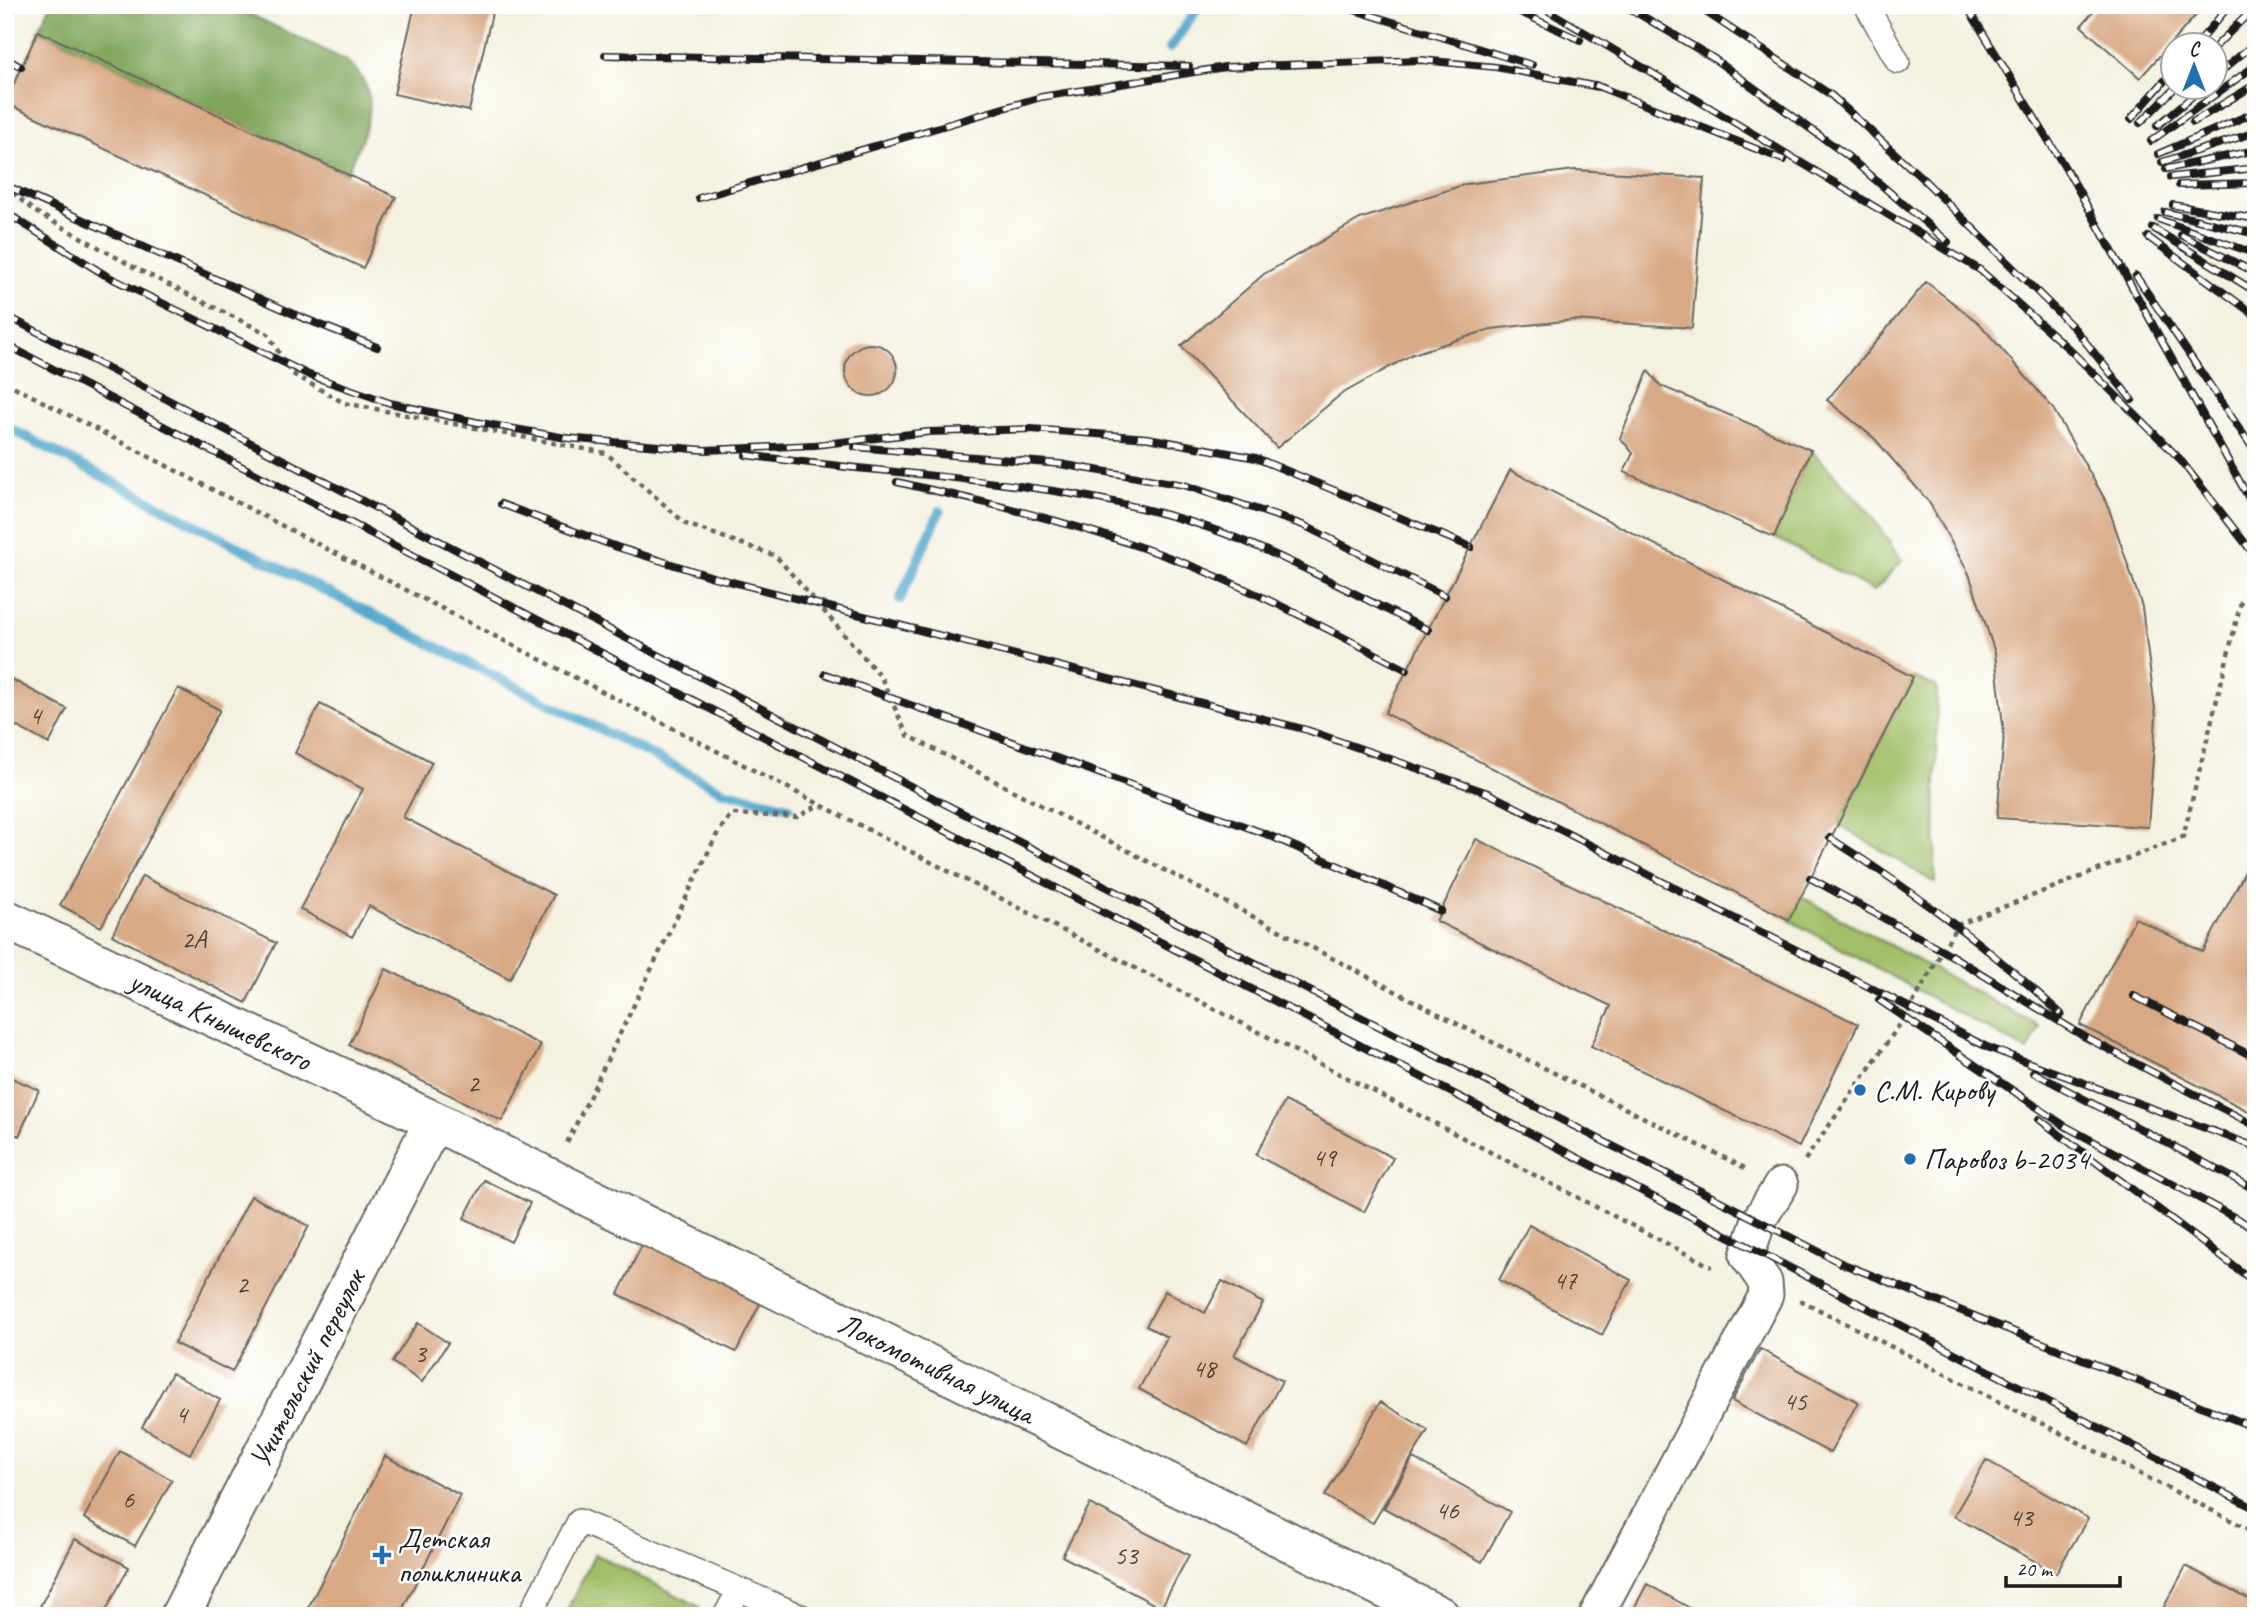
<svg xmlns="http://www.w3.org/2000/svg" width="2261" height="1621" viewBox="0 0 2261 1621" font-family="Caveat,sans-serif">
  <style>
    .green { fill: #a1bf67; stroke: #5e6e42; stroke-width: 2 }
    .forest { fill: #80a65c; stroke: #4e613c; stroke-width: 2 }
    .lines { fill: none; stroke-linecap: round; stroke-linejoin: round }
    .stream { stroke: #4da4c9; stroke-width: 10 }
    .building { fill: #d8a984 }
    .service-casing { stroke: #686761; stroke-width: 26 }
    .pedestrian-casing { stroke: #686761; stroke-width: 37 }
    .minor-casing { stroke: #686761; stroke-width: 42 }
    .path { stroke: #686761; stroke-width: 4.5; stroke-dasharray: 5 5; stroke-linecap: butt }
    .service { stroke: #fff; stroke-width: 23 }
    .pedestrian { stroke: #fff; stroke-width: 33 }
    .minor { stroke: #fff; stroke-width: 38 }
    .rail-casing { stroke: #1c1c1c; stroke-width: 8 }
    .rail { stroke: #fff; stroke-width: 5; stroke-dasharray: 16; stroke-linecap: butt }
    .poi-dot { fill: #1f6fb2; stroke: #fff; stroke-width: 2.5 }
    .labels { text-anchor: middle; dominant-baseline: central; stroke-width: 5; stroke-linejoin: round; paint-order: stroke }
    .number-label { font-size: 26px; fill: #4b3f36 }
    .street-label { font-size: 30px; fill: #1c1c1c; stroke: #fff }
    .poi-label { font-size: 30px; fill: #1c1c1c; stroke: #fff; text-anchor: start }
  </style>
  <rect width="100%" height="100%" fill="#fff"/>
  <filter id="ink" filterUnits="userSpaceOnUse"><feTurbulence type="fractalNoise" baseFrequency=".0143" numOctaves="2"/><feDisplacementMap in="SourceGraphic" scale="14" xChannelSelector="R" yChannelSelector="G"/><feConvolveMatrix kernelMatrix="1 2 1 2 8 2 1 2 1" color-interpolation-filters="sRGB"/></filter>
  <filter id="wash" filterUnits="userSpaceOnUse"><feTurbulence type="fractalNoise" baseFrequency=".00686" numOctaves="4" result="noise"/><feDisplacementMap in="SourceGraphic" scale="28" xChannelSelector="R" yChannelSelector="G"/><feGaussianBlur stdDeviation="1.57" result="paint"/><feColorMatrix in="noise" values="0 0 0 0 0 0 0 0 0 0 0 0 0 0 0 0 0 1.4 0 .05"/><feComposite in="paint" operator="in"/></filter>
  <g filter="url(#wash)">
    <rect width="100%" height="100%" fill="#f4f1e0"/>
    <path class="green" d="M1811 450 1868 511 1902 561 1874 591 1774 537Z
      M1913 677 1937 687 1935 883 1838 824Z
      M1800 896 2040 1027 2028 1051 1789 920Z
      M595 1554 700 1607 695 1616H564Z"/>
    <path class="forest" d="M51 5H231L347 61C388 96 364 134 346 174L38 31Z"/>
    <g class="lines">
      <path class="stream" d="M1170 48 1200 5
        M5 426 258 557 723 791 789 807
        M900 599 940 511"/>
    </g>
    <g id="blocks">
      <path class="building" d="M415 5H494L469 111 394 94Z
        M2099 5H2205L2140 78 2081 26Z
        M38 31 396 197 363 268 5 103Z
        M1575 170 1704 178 1692 328 1574 320 1491 329 1413 354 1340 395 1277 448 1181 346 1264 274 1360 219 1466 184Z
        M1926 282 1979 323 2052 407 2107 503 2142 607 2156 717 2148 827 1997 818 2004 735 1995 653 1969 574 1929 502 1875 439 1827 400Z
        M845 370a26 26 0 1 1 52 0a26 26 0 1 1-52 0Z
        M1648 371 1661 386 1811 450 1774 537 1624 472 1633 453 1620 438Z
        M1510 470 1913 677 1789 920 1385 713Z
        M9 678 67 709 49 744 5 720V684Z
        M178 688 220 710 101 927 60 905Z
        M320 704 432 762 403 817 554 895 510 979 369 906 352 937 300 909 363 789 295 753Z
        M1476 839 1858 1024 1799 1147 1591 1046 1611 1006 1436 921Z
        M2256 851V1115L2080 1025 2135 918 2203 952Z
        M142 876 276 943 246 1003 112 935Z
        M386 969 541 1045 502 1121 349 1045Z
        M5 1075 39 1090 19 1136 5 1130Z
        M1285 1101 1393 1158 1364 1212 1256 1155Z
        M484 1180 530 1203 511 1242 464 1218Z
        M251 1196 309 1226 232 1372 174 1343Z
        M1529 1225 1631 1280 1602 1335 1499 1280Z
        M645 1239 763 1298 736 1352 618 1294Z
        M1222 1281 1263 1303 1234 1355 1282 1381 1247 1447 1139 1389 1167 1337 1146 1326 1165 1291 1205 1313Z
        M418 1323 448 1343 422 1382 392 1362Z
        M1760 1349 1858 1402 1830 1453 1732 1401Z
        M172 1373 220 1400 190 1454 142 1427Z
        M1380 1402 1428 1430 1373 1523 1325 1496Z
        M120 1451 172 1480 135 1546 84 1518Z
        M385 1456 460 1495 399 1616H304Z
        M1413 1458 1510 1512 1482 1562 1384 1508Z
        M1986 1460 2088 1518 2056 1573 1954 1516Z
        M1090 1504 1189 1555 1161 1608 1062 1556Z
        M75 1539 129 1567 103 1616H35Z
        M2186 1566 2256 1603V1616H2159Z
        M1647 1584 1704 1616H1630Z"/>
    </g>
  </g>
  <g filter="url(#ink)">
    <use href="#blocks" fill-opacity="0" stroke="#686761" stroke-width="2"/>
    <g class="lines">
      <defs>
        <path id="service" d="M1866 5 1898 62
          M529 1616 579 1521 801 1616
          M725 1616 739 1590"/>
        <path id="pedestrian" d="M1596 1616 1766 1295 1765 1282 1747 1256 1759 1220 1781 1185"/>
        <g id="minor">
          <path id="s1" d="M5 919 434 1121 1440 1616"/>
          <path id="s2" d="M180 1616 434 1121"/>
        </g>
      </defs>
      <use href="#service" class="service-casing"/>
      <use href="#pedestrian" class="pedestrian-casing"/>
      <use href="#minor" class="minor-casing"/>
      <path class="path" d="M5 186 34 211 139 270 268 334 291 373 344 403 606 453 686 524 776 556 881 677 907 735 1494 1043 1749 1170
        M5 382 1712 1267
        M567 1143 716 836 731 814 797 817 819 805
        M1805 1160 1905 1017 1957 925 2183 837 2241 602 2256 592
        M1800 1300 2256 1533"/>
      <use href="#service" class="service"/>
      <use href="#pedestrian" class="pedestrian"/>
      <use href="#minor" class="minor"/>
      <defs>
        <path id="rail" d="M1338 5 1532 65
          M1505 5 1580 40
          M1539 5 1980 270 2070 350 2178 457 2256 557
          M1624 5 1713 58 1845 154 1948 242
          M1695 5 1831 95 1924 180 2075 329 2132 400
          M1966 5 2075 184 2256 511
          M2195 46 2230 5
          M2216 46 2256 6
          M605 55 1189 66
          M5 58 21 67
          M2216 76 2256 42
          M1595 85 1784 160
          M2131 119 2174 70
          M2193 122 2256 84
          M2140 123 2175 88
          M2157 126 2202 88
          M2151 141 2256 65
          M2158 154 2256 112
          M2162 162 2256 132
          M2166 169 2256 150
          M2171 177 2256 168
          M5 185 303 318 377 347
          M2179 185 2256 183
          M699 198 1041 97 1225 67 1421 60 1496 67 1604 88
          M2173 205 2256 219
          M5 212 105 275 309 375 390 403 476 422 566 438 705 450 815 445 928 432 1031 429 1148 438 1256 458 1471 547
          M2165 212 2256 234
          M2158 219 2256 254
          M2153 228 2256 292
          M2181 235 2256 273
          M2148 237 2256 316
          M2136 276 2256 453
          M5 315 945 804 1841 1263 2256 1428
          M5 344 2256 1509
          M855 447 1060 464 1184 485 1303 525 1445 596
          M746 455C902 477 1085 479 1231 536 1298 562 1363 599 1428 630
          M897 482C980 501 1063 520 1143 548 1235 579 1321 626 1407 670
          M501 504 617 547 713 577 1307 730 1488 793 1987 1047 2256 1147
          M825 674 1266 834 1441 911
          M1830 838C1913 891 1989 947 2061 1014
          M1810 878 1944 951 2085 1037 2256 1126
          M2134 996 2256 1058
          M1879 1000 2065 1126 2256 1229
          M2033 1072 2256 1190
          M2039 1119 2256 1283"/>
      </defs>
      <use href="#rail" class="rail-casing"/>
      <use href="#rail" class="rail"/>
    </g>
  </g>
  <g class="poi-dot">
    <circle cx="1860" cy="1090" r="7"/>
    <circle cx="1910" cy="1159" r="7"/>
    <path d="M378.5 1544.5h7v7h7v7h-7v7h-7v-7h-7v-7h7z"/>
  </g>
  <g class="labels">
    <g class="number-label">
      <text x="35" y="715">4</text>
      <text x="194" y="939">2А</text>
      <text x="473" y="1083">2</text>
      <text x="1324" y="1157">49</text>
      <text x="1565" y="1280">47</text>
      <text x="242" y="1284">2</text>
      <text x="420" y="1353">3</text>
      <text x="1204" y="1368">48</text>
      <text x="1795" y="1401">45</text>
      <text x="181" y="1414">4</text>
      <text x="128" y="1499">6</text>
      <text x="1447" y="1510">46</text>
      <text x="2021" y="1517">43</text>
      <text x="1126" y="1555">53</text>
    </g>
    <g class="street-label">
      <text stroke="none"><textPath href="#s1" startOffset="238">улица Кнышевского</textPath></text>
      <text stroke="none"><textPath href="#s2" startOffset="278">Учительский переулок</textPath></text>
      <text stroke="none"><textPath href="#s1" startOffset="1034">Локомотивная улица</textPath></text>
    </g>
    <g class="poi-label">
      <text x="1874" y="1090">С.М. Кирову</text>
      <text x="1924" y="1159">Паровоз b-2034</text>
      <text x="398" y="1538">Детская<tspan x="398" dy="34">поликлиника</tspan></text>
    </g>
  </g>
  <rect width="2261" height="1621" fill="none" stroke="#fff" stroke-width="28"/>
  <g transform="translate(2194 66)"><circle r="33" fill="#ffffff" stroke="#a4a4a4" stroke-width="2"/>
  <path d="M0-5L12 26L0 18L-12 26Z" fill="#1f6fb2"/>
  <text y="-10" font-size="19" font-weight="bold" text-anchor="middle" fill="#1c1c1c">С</text>
  </g>
  <path d="M2006 1576v10h114v-10" fill="none" stroke="#1c1c1c" stroke-width="3.5"/>
  <text x="2016" y="1576" font-size="21" fill="#1c1c1c" stroke="#ffffff" stroke-width="5" paint-order="stroke">20 m</text>
</svg>
